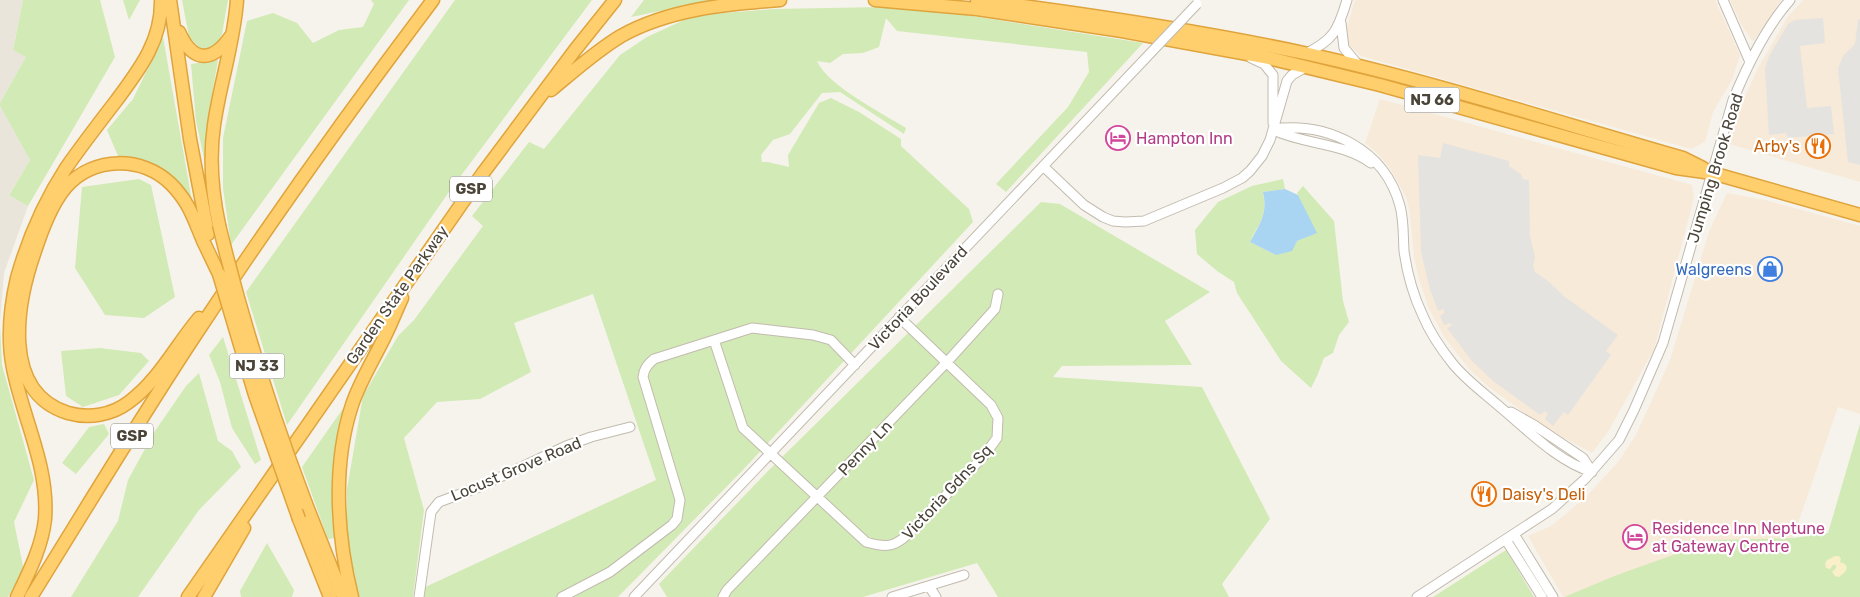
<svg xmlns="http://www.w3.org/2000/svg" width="1860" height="597" viewBox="0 0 1860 597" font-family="Rubik,sans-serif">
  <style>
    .residential { fill: #eae5da }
    .commercial { fill: #f7ead8 }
    .green { fill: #d2eab5 }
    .sand { fill: #f9efc9 }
    .parking { fill: #e5e3e0 }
    .water { fill: #a9d4f2 }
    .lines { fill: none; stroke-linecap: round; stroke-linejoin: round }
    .minor-casing { stroke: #c2bbae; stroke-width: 11 }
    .highway-casing { stroke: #e0a43c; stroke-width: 15 }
    .minor { stroke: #fff; stroke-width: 9 }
    .highway { stroke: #ffcf6e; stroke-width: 12 }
    .minor-bridge-casing { stroke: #c2bbae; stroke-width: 11; stroke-linecap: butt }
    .highway-bridge-casing { stroke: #e0a43c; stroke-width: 15; stroke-linecap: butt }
    .minor-bridge { stroke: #fff; stroke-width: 9 }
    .highway-bridge { stroke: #ffcf6e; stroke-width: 12 }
    .labels { text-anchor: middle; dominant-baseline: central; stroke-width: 4.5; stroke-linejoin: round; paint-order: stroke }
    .shield { fill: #fff; stroke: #817c74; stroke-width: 1 }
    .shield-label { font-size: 15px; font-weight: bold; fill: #4b4439 }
    .hotel-label { font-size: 16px; fill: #b23c85; stroke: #fff; text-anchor: start }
    .food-label { font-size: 16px; fill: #c56008; stroke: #fff; text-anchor: end }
    .street-label { font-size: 16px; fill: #4b4439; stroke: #fff }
    .shop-label { font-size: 16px; fill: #366cbe; stroke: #fff; text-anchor: end }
  </style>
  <rect width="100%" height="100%" fill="#f6f3ec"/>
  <path class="residential" d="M0 0H23L13 49 26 57 0 103Z
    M0 106 30 160 9 194 28 206 4 273 0 323Z"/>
  <path class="commercial" d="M1355 0H1715L1740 55 1732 80 1713 112 1705 142 1691 149 1361 56 1345 42 1348 24Z
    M1730 0H1781L1753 42 1741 24Z
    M1803 0H1860V182L1729 144 1742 103 1759 66 1787 18Z
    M1380 99 1692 185 1694 198 1654 349 1608 432 1592 453 1544 427 1489 387 1470 370 1445 338 1429 309 1419 279 1414 258 1410 212 1406 197 1390 168 1376 152 1365 143Z
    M1727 193 1765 200 1860 226V414L1838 407 1793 538 1715 540 1563 597 1528 536 1551 526 1585 498 1618 462 1636 435 1670 360 1710 229Z"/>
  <path class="green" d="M23 0H100L115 57 28 206 9 195 30 160 0 106V103L26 57 13 50Z
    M123 0H140L129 20Z
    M182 0H228L222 34 217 45 202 50 189 37Z
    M371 0H409L231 245 223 188V138L247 21 273 13 297 23 313 43 339 30 363 27 374 4Z
    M455 0H592L451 189 287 425 246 292Z
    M644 0H714L631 17Z
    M882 7 953 13 1143 43 1006 192 996 184 1068 107 1089 72 1087 52 897 31 886 18 879 47 863 53 843 54 830 63 817 61C828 86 882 113 906 128L904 134 840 92 822 93 790 134 773 140 761 155 762 162H768L789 167 788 155 819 103 831 98 859 112 901 139V146L969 209 973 222 741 472 618 597H420L421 589 656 480 593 294 514 323 531 372 480 399 437 402 404 438 424 510 413 597H356L346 544 347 489 363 396 398 336 414 320 483 226 472 216 529 142 544 149 620 55 647 37 684 20 711 14 774 9Z
    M163 37 192 201 158 167 118 156 107 130 133 99Z
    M218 60 207 123 205 163 196 121 191 64Z
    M139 179 151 185 175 297 144 318 105 315 75 268 82 187Z
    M1283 179 1285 189 1263 192C1268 217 1259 222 1250 242L1276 255 1297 241 1316 233 1297 193 1303 186 1334 221 1343 301 1349 322 1339 335 1333 353 1324 358 1317 376 1311 388 1281 361 1237 293 1234 282 1217 271 1197 254 1195 230 1218 202 1252 186Z
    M1041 202 1060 204 1210 292 1165 321 1192 365 1062 366 1053 377 1202 387 1270 519 1222 584 1229 597H998L977 563 863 597H667L659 584 768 471Z
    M0 325 2 365 34 480 14 522 24 571 8 597H0Z
    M223 337 261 460 255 464 232 428 220 382 209 355Z
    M100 348 141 353 149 361 119 395 83 407 66 396 61 351Z
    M199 373 218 441 232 451 241 467 199 510 138 597H71L118 521 128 480 153 434 186 386Z
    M344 407 333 462 336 538 328 539 302 467Z
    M104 424 109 434 76 474 62 463 89 427Z
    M1860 424V597H1564L1617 575 1715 540 1793 538 1828 533Z
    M267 543 294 590 292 597H241L240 591Z
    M1506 550 1534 597H1433Z"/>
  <path class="sand" d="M1835 556H1839L1841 559 1840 562 1845 564 1847 568 1845 572 1839 577 1835 576 1832 572 1836 568V565H1833L1830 569 1826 568 1825 564 1827 560Z"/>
  <path class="parking" d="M1823 18 1825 43 1800 46 1807 108 1831 106 1834 134 1788 138 1786 133 1769 135 1765 68 1769 56 1788 24 1795 20Z
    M1860 19V165L1848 162 1838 69 1843 56 1855 44 1858 20Z
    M1443 143 1509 161V166L1521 174 1523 179 1529 180 1530 235 1535 257 1533 266 1535 272 1548 281 1565 297 1618 335 1606 351 1611 355 1568 415 1564 412 1553 426 1545 419 1548 414 1545 411 1540 415 1493 381 1471 360 1447 328 1451 326V323L1444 325 1440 316 1444 313V309L1438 311 1430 290 1421 252 1418 155 1440 158Z"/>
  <path class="water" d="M1285 189 1298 195 1317 233 1297 241 1292 251 1276 255 1250 242C1260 223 1268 214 1263 192Z"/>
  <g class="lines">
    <defs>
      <path id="minor" d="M1723 0 1750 62
        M1341 23 1344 48 1359 66
        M1305 54C1334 40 1338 30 1347 0
        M1251 58 1264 64 1273 75V123
        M1273 129C1328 122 1385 149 1400 206 1404 221 1403 236 1404 251 1407 273 1413 295 1423 316 1430 333 1441 349 1453 364 1467 381 1484 393 1500 407 1528 430 1557 461 1592 472
        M1273 130C1306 145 1341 142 1371 163
        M1043 166 1084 205 1103 217 1113 221 1125 222 1144 221 1156 216 1223 188 1242 178 1250 171 1262 156 1270 140 1287 81 1292 75 1306 67
        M714 340 743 428 866 542C883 547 893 548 906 536L983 457 997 438 998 418 991 405 899 317
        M1511 412 1534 425 1583 458 1592 472
        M1514 534 1553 597
        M1506 540 1542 597
        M929 586 936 597
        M419 597 431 512 439 502 479 487 566 446 591 437 630 427
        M562 597 610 572 672 525 677 519 680 500 643 377C644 369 647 365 654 359L752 328 813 335 831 340 855 365
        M634 597 1142 62
        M723 597 727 590 947 362 995 309 998 294
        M892 597 964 575
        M1417 597 1552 509 1585 479 1619 440 1634 410 1663 343 1733 100C1747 66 1765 28 1790 0"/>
      <path id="highway" d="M170 0 190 139 208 234
        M875 0 977 9 1122 31 1264 57 1380 85 1676 168 1712 173 1860 215
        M977 0C1087 14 1196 30 1304 53 1432 81 1557 122 1683 158L1703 168
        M179 32C193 63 212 63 231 36
        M551 90C574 71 596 51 621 36 669 9 727 4 780 0
        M219 225C212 192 209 159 214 125 220 83 234 43 237 0
        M199 318C176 345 159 380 129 402 112 415 89 419 68 413 0 392 17 302 35 251 42 230 51 205 66 187 94 156 142 156 171 184 190 203 194 220 204 243 209 253 214 264 219 274
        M306 504 343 597
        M299 519 330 597
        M17 597C29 572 42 547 45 519 49 466 23 419 13 368 7 338 10 308 17 278 28 239 44 202 66 168 82 145 99 123 116 101 139 70 162 41 161 0
        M31 597C85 510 138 422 194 337 270 222 350 110 433 0
        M188 597 483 173 575 50 615 0
        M204 597 244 528
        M352 597C337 537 332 465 352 405 360 381 374 359 385 336 391 324 396 311 402 298"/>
    </defs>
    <use href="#minor" class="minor-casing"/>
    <use href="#highway" class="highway-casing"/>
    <use href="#minor" class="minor"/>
    <use href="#highway" class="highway"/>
    <defs>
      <path id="minor-bridge" d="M1142 62 1197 4"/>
      <path id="highway-bridge" d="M219 225C242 320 271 412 306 504
        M219 274 255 395 299 519"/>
    </defs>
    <use href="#minor-bridge" class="minor-bridge-casing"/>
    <use href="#highway-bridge" class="highway-bridge-casing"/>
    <use href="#minor-bridge" class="minor-bridge"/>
    <use href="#highway-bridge" class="highway-bridge"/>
  </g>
  <defs>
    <symbol id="hotel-ring" viewBox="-11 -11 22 22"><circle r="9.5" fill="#fff" stroke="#d1479c" stroke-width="1.5"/><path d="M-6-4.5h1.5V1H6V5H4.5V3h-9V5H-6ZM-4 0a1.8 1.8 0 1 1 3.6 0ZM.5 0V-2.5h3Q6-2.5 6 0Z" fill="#d1479c"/></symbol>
    <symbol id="restaurant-ring" viewBox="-11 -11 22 22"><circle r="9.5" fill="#fff" stroke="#e8710a" stroke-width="1.5"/><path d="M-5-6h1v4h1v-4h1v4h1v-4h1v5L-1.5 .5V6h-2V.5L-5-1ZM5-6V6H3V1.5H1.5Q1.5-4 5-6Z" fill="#e8710a"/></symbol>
    <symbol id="shop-ring" viewBox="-11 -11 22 22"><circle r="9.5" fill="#fff" stroke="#3f7fe0" stroke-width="1.5"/><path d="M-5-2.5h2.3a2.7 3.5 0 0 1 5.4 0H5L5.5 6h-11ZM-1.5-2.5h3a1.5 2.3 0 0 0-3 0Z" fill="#3f7fe0"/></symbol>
  </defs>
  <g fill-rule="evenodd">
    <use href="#hotel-ring" x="1104" y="124" width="28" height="28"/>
    <use href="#restaurant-ring" x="1804" y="132" width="28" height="28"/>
    <use href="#shop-ring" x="1756" y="255" width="28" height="28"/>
    <use href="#restaurant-ring" x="1470" y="480" width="28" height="28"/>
    <use href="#hotel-ring" x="1621" y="523" width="28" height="28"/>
  </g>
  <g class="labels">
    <g class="shield">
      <rect x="1404.5" y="87.5" width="55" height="25" rx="4"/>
      <rect x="450" y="176.5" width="42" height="25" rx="4"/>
      <rect x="229.5" y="353.5" width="55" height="25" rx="4"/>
      <rect x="111" y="423.5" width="42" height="25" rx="4"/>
    </g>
    <g class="shield-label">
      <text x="1432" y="100">NJ 66</text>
      <text x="471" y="189">GSP</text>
      <text x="257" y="366">NJ 33</text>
      <text x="132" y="436">GSP</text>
    </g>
    <g class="hotel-label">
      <text x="1136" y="138">Hampton Inn</text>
      <text x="1652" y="528">Residence Inn Neptune<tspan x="1652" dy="18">at Gateway Centre</tspan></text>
    </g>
    <g class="food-label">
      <text x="1800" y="146">Arby's</text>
      <text x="1502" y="494" text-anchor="start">Daisy's Deli</text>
    </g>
    <g class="street-label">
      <text transform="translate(1715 168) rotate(-73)">Jumping Brook Road</text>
      <text transform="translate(397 295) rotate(-55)">Garden State Parkway</text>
      <text transform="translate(918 298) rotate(-47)">Victoria Boulevard</text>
      <text transform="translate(865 448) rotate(-46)">Penny Ln</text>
      <text transform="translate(516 469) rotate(-23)">Locust Grove Road</text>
      <text transform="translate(947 492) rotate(-47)">Victoria Gdns Sq</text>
    </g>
    <g class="shop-label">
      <text x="1752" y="269">Walgreens</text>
    </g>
  </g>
</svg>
